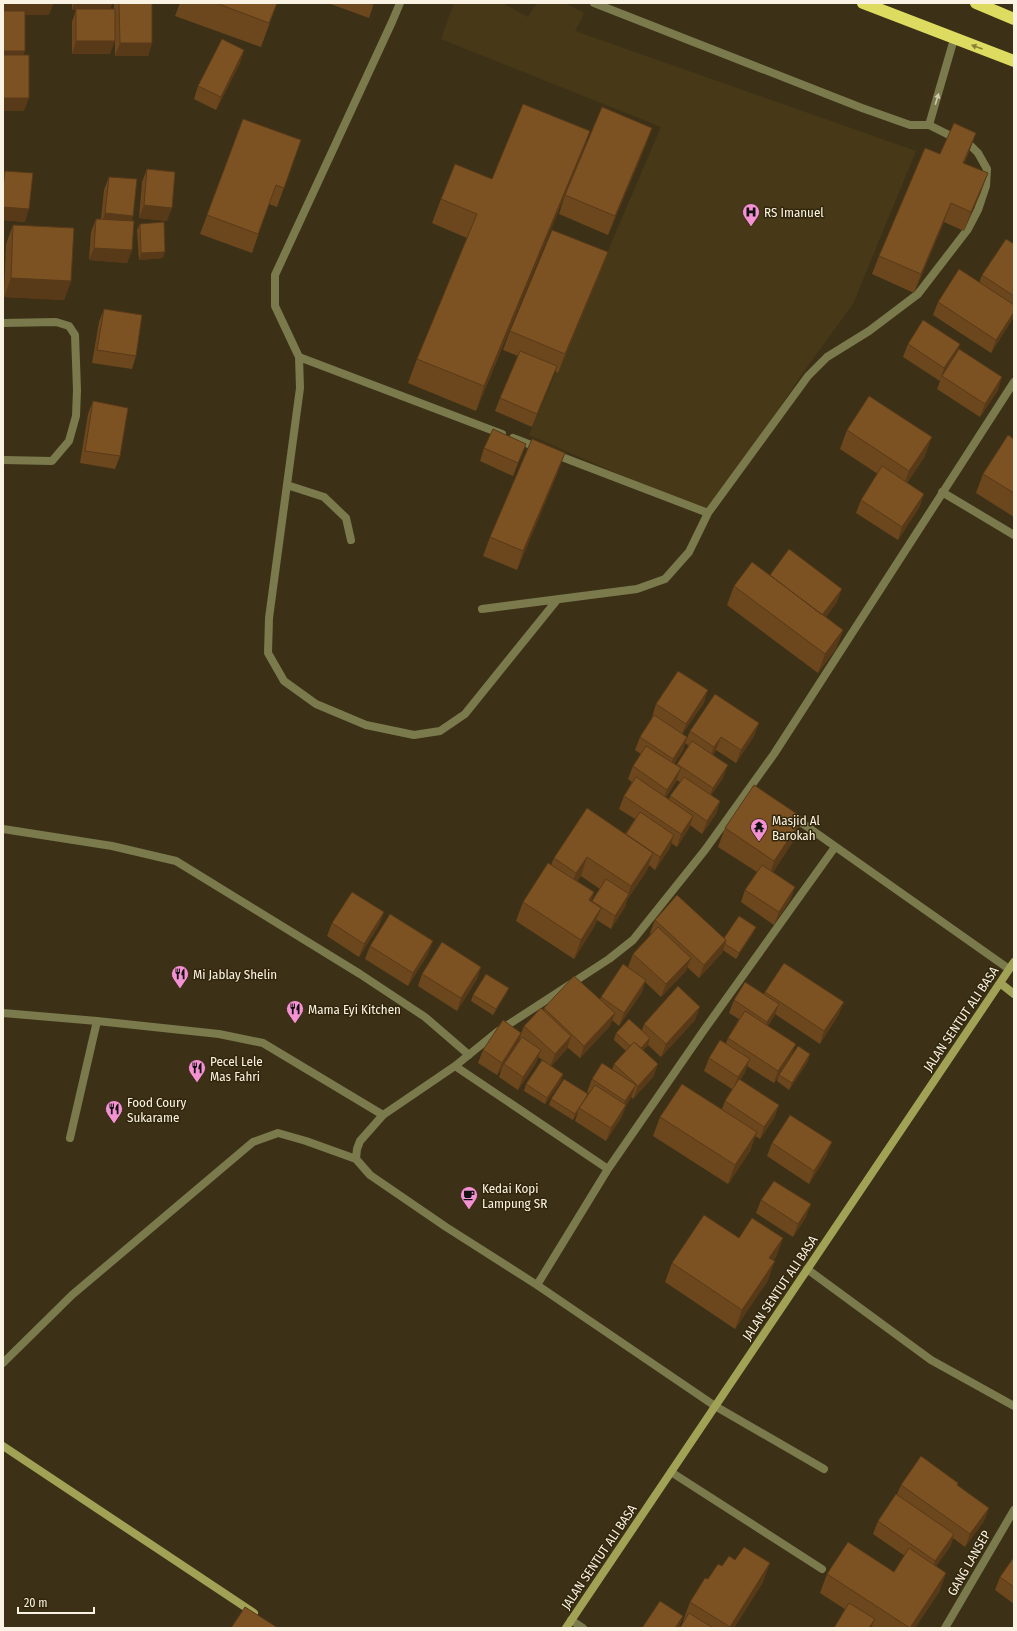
<svg xmlns="http://www.w3.org/2000/svg" width="1017" height="1631" viewBox="0 0 1017 1631" font-family="'Fira Sans Condensed',sans-serif">
  <style>
    .built { fill: #473917 }
    .lines { fill: none; stroke-linecap: round; stroke-linejoin: round }
    .lane { stroke: #7a7a4c; stroke-width: 8 }
    .street { stroke: #7a7a4c; stroke-width: 8 }
    .secondary { stroke: #a2a256; stroke-width: 8 }
    .highway { stroke: #dedc60; stroke-width: 12 }
    .wall { fill: #6c471d; fill-rule: evenodd }
    .shaded-wall { fill: #583918 }
    .building { fill: #7d5222; stroke: #583918 }
    .oneway { fill: #888236 }
    .oneway2 { fill: #cdc9ae }
    .labels { text-anchor: middle; dominant-baseline: central; stroke-width: 3; stroke-linejoin: round; paint-order: stroke }
    .poi-label { font-size: 13px; fill: #faf3e3; stroke: #32270c; text-anchor: start }
    .street-label { font-size: 13px; fill: #faf3e3; stroke: #32270c }
  </style>
  <rect width="100%" height="100%" fill="#3c3117"/>
  <path class="built" d="M454 3H502L528 17 537 3H565L584 13 575 31 916 151 853 304 807 367 708 513 529 435 661 127 441 39Z"/>
  <g class="lines">
    <path class="lane" d="M400 3 392 22 275 275V306L299 357 300 388 269 618 268 653 284 681 316 704 366 725 414 735 440 731 465 714 557 600
      M929 125 954 39
      M299 357 502 434
      M513 438 539 448
      M554 454 708 513
      M287 485 324 497 346 518 351 540
      M482 609 637 589 665 579 689 552 708 513 808 376 827 357 869 331 918 294 968 229 978 210 986 186 987 169 978 153 971 146 929 125H910L862 108 594 3"/>
    <path class="street" d="M3 323 56 322 69 326 75 335 77 390 76 416 69 441 52 461 3 460
      M942 492 1014 535
      M792 816 1009 969
      M3 829 112 846 176 861 360 974 425 1017 469 1055
      M3 1013 97 1021 219 1034 263 1043 383 1115
      M455 1066 608 1169
      M70 1138 97 1021
      M807 1269 931 1360 1014 1406
      M537 1285 608 1169 704 1030 835 847
      M3 1363 72 1295 253 1142 278 1133 306 1141 356 1159
      M824 1469 715 1406 537 1285 446 1227 370 1175 356 1159 357 1149 360 1141 383 1115 455 1066 497 1032 609 959 633 940 705 850 774 754 1014 382
      M671 1472 822 1569
      M571 1620 583 1628
      M945 1628 1014 1510"/>
    <path class="secondary" d="M1000 983 1014 994
      M3 1446 254 1613
      M566 1628 1014 962"/>
    <path class="highway" d="M863 3 1014 61
      M976 3 1014 19"/>
  </g>
  <path class="wall" d="M72 3H112L110 9H114V3H152V43L148 56H115V33L110 54H72V22L76 10H72Z
    M180 3H277L261 47 175 16Z
    M328 3H374L369 18Z
    M244 50 240 63 216 110 194 99 198 86Z
    M243 119 301 140 277 207 269 204 252 253 200 234Z
    M652 128 645 147 608 235 559 214 565 195Z
    M590 131 581 156 476 411 408 383 417 359 467 238 432 223 441 199 492 179Z
    M976 133 969 152 964 163 981 192 964 231 944 222 914 293 872 274 879 256 940 154Z
    M147 169 167 221 139 218 142 182Z
    M5 171 25 222 3 220V176Z
    M109 177 133 216 131 221 132 250 127 263 89 260 91 232 96 219H101L104 190Z
    M140 224 163 258 139 260 137 230Z
    M13 225 71 281 64 300 4 297 6 244Z
    M1014 244V319L1013 318 991 353 933 315 938 302 979 283 982 275Z
    M608 252 601 271 558 373 555 371 532 427 495 411 500 398 518 356 503 350 510 331Z
    M104 309 136 356 132 369 92 363 99 322Z
    M908 344H960L956 354 998 390 980 417 937 389 941 379 940 381 903 357Z
    M93 401 120 456 115 469 80 463 88 414Z
    M847 430 925 456 907 483 920 506 898 540 856 513 861 500 878 474 840 449Z
    M1014 439V517L976 493 983 474Z
    M526 444 521 456 513 476 480 461 484 448Z
    M558 472 517 570 483 556 490 537Z
    M770 575 837 602 826 617 843 630 836 649 818 673 727 605 734 586Z
    M704 703 682 734 687 737 683 750 674 764 676 766 689 746 685 743 690 731 759 723 754 736 736 763 716 750 713 755 723 778 711 795 720 801 716 814 702 834 690 825 689 828 677 847 671 843 670 848 655 870 649 865 646 872 627 900 625 907 611 929 597 920 594 927 574 959 516 921 523 902 551 865 554 858 625 834 635 819 619 809 624 796 632 782 628 779 633 766 641 754 635 750 640 737 652 718V717L656 704ZM677 780 680 782 670 796 669 799 666 797ZM581 876 600 889 592 902 591 901 594 892 577 881Z
    M803 818 796 837 773 872 795 887 790 900 774 925 741 902 745 890 757 872 718 847 725 828Z
    M384 912 379 925 359 957 327 936 332 923Z
    M655 920 724 938 756 927 753 933 736 959 723 950 722 953 699 978 687 967 686 971 661 997 645 982 642 992 619 1026 612 1020 610 1026 580 1058 567 1047V1049L551 1066 563 1074 561 1081 545 1104 524 1091 526 1084 544 1061 538 1057 536 1063 518 1090 499 1077 502 1068 497 1075 478 1063 483 1050 518 1043 520 1040 519 1039 524 1026 543 1011 544 1008 600 1000 601 997 631 969 628 967 633 954 651 934 650 933Z
    M370 946 428 954 408 986 365 959Z
    M481 967 477 979 457 1011 418 986 422 974Z
    M509 988 506 994 493 1015 471 1001 473 995Z
    M765 992 839 1014 820 1044 775 1014 768 1026 792 1056 808 1061 789 1090 777 1081 779 1076 774 1083 747 1066 745 1072 740 1080 779 1105 774 1118 760 1139 755 1136 750 1151 728 1184 653 1136 660 1117 722 1109 725 1101 732 1089 704 1071 709 1058 726 1043 728 1038 739 1019 729 1013 734 1000 764 994Z
    M695 1020 661 1057 648 1045 643 1050 658 1064 653 1077 633 1099 631 1097 626 1106 621 1118 606 1141 575 1121 578 1112 573 1120 549 1105 551 1099 587 1097 589 1093 587 1092 592 1079 612 1070 614 1064 626 1051 614 1040 616 1033 642 1030 644 1024Z
    M772 1143 827 1155 809 1184 767 1156Z
    M761 1200 806 1217 793 1237 756 1213Z
    M739 1238H783L776 1257 773 1260 768 1280 735 1329 665 1282 672 1263Z
    M958 1483V1486L989 1508 984 1521 965 1547 953 1538 950 1547 936 1566 946 1573 939 1592 915 1628H874L820 1593 827 1574 894 1572 905 1556 873 1534 878 1521 897 1494 901 1485Z
    M1014 1557V1604L995 1590 1000 1577Z
    M722 1566 763 1582 734 1628H680L684 1621H683L690 1602 708 1579Z"/>
  <path class="shaded-wall" d="M3 3H54L49 15H3Z
    M74 3H112L110 10H72Z
    M76 41H115L110 54H72Z
    M120 43H152L148 56H115Z
    M244 50 240 63 216 110 221 97Z
    M3 51H25L20 64H3Z
    M3 98H29L24 111H3Z
    M652 128 645 147 608 235 615 216Z
    M590 131 581 156 476 411 484 386Z
    M976 133 969 152 956 182 963 163Z
    M988 173 981 192 964 231 971 212Z
    M951 203 944 222 914 293 921 274Z
    M144 205 172 208 167 221 139 218Z
    M3 207 29 209 25 222 3 220Z
    M105 213 133 216 129 229 101 226Z
    M94 248 132 250 127 263 89 260Z
    M165 252 163 258 139 260 141 253Z
    M608 252 601 271 558 373 565 354Z
    M11 278 71 281 64 300 4 297Z
    M1014 312V316L1012 320 991 353 996 340Z
    M960 344 955 357 942 376 940 381 944 368Z
    M557 366 552 379 532 427 537 414Z
    M1002 377 998 390 980 417 985 404Z
    M932 437 925 456 902 490 909 471Z
    M565 453 558 472 517 570 523 551Z
    M924 494 920 506 898 540 902 527Z
    M842 589 837 602 814 632 819 619Z
    M843 630 836 649 818 673 825 654Z
    M708 690 704 703 681 736 686 724Z
    M759 723 754 736 736 763 741 750Z
    M687 737 683 750 668 772 673 759Z
    M721 737 716 750 709 760 714 747Z
    M728 765 723 778 708 800 713 788Z
    M681 768 676 781 662 802 667 790Z
    M720 801 716 814 702 834 707 821Z
    M693 816 689 828 677 847 681 834Z
    M803 818 796 837 768 880 774 861Z
    M674 835 670 848 655 870 660 857Z
    M653 853 646 872 627 900 625 907 611 929 615 916 626 899 631 886Z
    M587 857 581 876 569 892 576 873Z
    M795 887 790 900 774 925 779 912Z
    M594 892 587 911 589 900Z
    M601 908 594 927 574 959 581 940Z
    M384 912 379 925 359 957 364 944Z
    M756 927 753 933 736 959 739 953Z
    M726 940 722 953 699 978 704 965Z
    M433 941 428 954 408 986 413 973Z
    M691 958 686 971 661 997 666 984Z
    M481 967 477 979 457 1011 461 998Z
    M646 980 642 992 619 1026 624 1013Z
    M509 988 506 994 493 1015 496 1009Z
    M844 1002 839 1014 820 1044 824 1031Z
    M779 1004 774 1017 763 1034 767 1022Z
    M700 1007 695 1020 661 1057 666 1044Z
    M615 1013 610 1026 580 1058 584 1046Z
    M521 1033 517 1046 504 1064 502 1068 497 1075 502 1063Z
    M571 1036 567 1049 550 1067 555 1054Z
    M650 1038 648 1045 635 1059 637 1053Z
    M796 1044 791 1057 774 1083 778 1071Z
    M541 1050 536 1063 518 1090 523 1077Z
    M810 1054 808 1061 789 1090 792 1083Z
    M750 1059 745 1072 733 1090 738 1077Z
    M658 1064 653 1077 633 1099 638 1086Z
    M563 1074 561 1081 545 1104 547 1098Z
    M636 1085 631 1098 626 1106 621 1118 606 1141 611 1128 621 1113 625 1101Z
    M588 1094 585 1101 579 1108 578 1112 573 1120 575 1114Z
    M779 1105 774 1118 760 1139 764 1127Z
    M757 1132 750 1151 728 1184 735 1165Z
    M832 1142 827 1155 809 1184 814 1171Z
    M811 1204 806 1217 793 1237 798 1224Z
    M783 1238 776 1257 762 1277 769 1258Z
    M775 1261 768 1280 735 1329 742 1310Z
    M989 1508 984 1521 965 1547 970 1534Z
    M954 1534 950 1547 931 1574 935 1561Z
    M770 1563 763 1582 734 1628H729Z
    M946 1573 939 1592 915 1628H910Z
    M683 1616 679 1628H675Z
    M875 1619 871 1628H869Z"/>
  <path class="building" d="M119 3H152V43H120Z
    M216 3H277L269 23Z
    M368 3H374L373 5Z
    M76 9H115V41H76Z
    M3 11H25V51H3Z
    M222 39 244 50 221 97 198 86Z
    M3 55H29V98H3Z
    M523 104 590 131 484 386 417 359 477 214 441 199 455 164 492 179Z
    M602 107 652 128 615 216 565 195Z
    M243 119 301 140 284 188 276 185 258 234 207 215Z
    M954 123 976 133 963 163 988 173 971 212 951 203 921 274 879 256 925 148 940 154Z
    M147 169 175 172 172 208 144 205Z
    M5 171 33 173 29 209 3 207V188Z
    M109 177 137 179 133 216 105 213Z
    M96 219 134 221 132 250 94 248Z
    M164 222 165 252 141 253 140 224Z
    M13 225 74 228 71 281 11 278Z
    M552 230 608 252 565 354 510 331Z
    M1006 239 1014 244V296L982 275Z
    M959 269 1014 305V312L996 340 938 302Z
    M104 309 142 315 136 356 97 350Z
    M923 320 960 344 944 368 908 344Z
    M959 349 1002 377 985 404 942 376Z
    M520 351 557 366 537 414 500 398Z
    M869 396 932 437 909 471 847 430Z
    M93 401 128 408 120 456 85 451Z
    M493 429 526 444 518 463 484 448Z
    M1008 435 1014 439V493L983 474Z
    M532 439 565 453 523 551 490 537Z
    M882 466 924 494 902 527 861 500Z
    M789 549 842 589 822 615 770 575Z
    M752 562 843 630 825 654 734 586Z
    M678 671 708 690 686 724 656 704Z
    M715 694 759 723 741 750 721 737 714 747 690 731Z
    M654 715 687 737 673 759 640 737Z
    M692 741 728 765 713 788 677 764Z
    M646 746 681 768 667 790 633 766Z
    M636 777 693 816 681 834 624 796Z
    M684 777 720 801 707 821 670 796Z
    M754 785 803 818 774 861 725 828Z
    M587 808 653 853 631 886 587 857 576 873 554 858Z
    M640 812 674 835 660 857 626 834Z
    M548 863 594 892 589 900 601 908 581 940 523 902Z
    M762 865 795 887 779 912 745 890Z
    M606 879 629 894 615 916 592 901Z
    M352 892 384 912 364 944 332 923Z
    M677 895 726 940 704 965 655 920Z
    M390 914 433 941 413 973 370 946Z
    M739 916 756 927 739 953 725 944 726 940 724 938Z
    M658 927 691 958 666 984 633 954Z
    M442 942 481 967 461 998 422 974Z
    M784 963 844 1002 824 1031 765 992Z
    M623 964 646 980 624 1013 601 997Z
    M486 974 509 988 496 1009 473 995Z
    M574 976 615 1013 584 1046 544 1008Z
    M745 982 779 1004 767 1022 734 1000Z
    M678 986 700 1007 666 1044 644 1024Z
    M541 1008 571 1036 555 1054 524 1026Z
    M745 1011 796 1044 778 1071 728 1038Z
    M629 1019 650 1038 641 1048 634 1042 630 1046 616 1033Z
    M503 1020 521 1033 502 1063 483 1050Z
    M522 1037 541 1050 523 1077 504 1064Z
    M720 1040 750 1059 738 1077 709 1058Z
    M634 1042 658 1064 638 1086 614 1064Z
    M798 1046 810 1054 792 1083 779 1075Z
    M542 1060 563 1074 547 1098 526 1084Z
    M602 1063 636 1085 625 1101 592 1079Z
    M564 1079 588 1094 575 1114 551 1099Z
    M739 1079 779 1105 764 1127 725 1101Z
    M682 1084 757 1132 735 1165 660 1117Z
    M595 1085 626 1105 611 1128 579 1108Z
    M790 1115 832 1142 814 1171 772 1143Z
    M774 1181 811 1204 798 1224 761 1200Z
    M704 1215 739 1238 752 1218 783 1238 769 1258 775 1261 742 1310 672 1263Z
    M921 1456 958 1483 957 1485 989 1508 970 1534 901 1485Z
    M896 1494 954 1534 935 1561 878 1521Z
    M848 1542 894 1572 909 1548 946 1573 910 1628 827 1574Z
    M744 1547 770 1563 730 1627 690 1602 705 1578 708 1579 718 1564 722 1566 729 1556 735 1560Z
    M1014 1557V1587L1000 1577Z
    M660 1601 683 1616 675 1628H642Z
    M849 1603 875 1619 869 1628H834Z
    M245 1607 278 1628H231Z
    M689 1613 713 1628H680Z"/>
  <defs><path id="oneway-solid" d="M-6-.8H1V-3.2L6.5 0L1 3.2V.8H-6Z"/></defs>
  <use class="oneway" href="#oneway-solid" transform="translate(977 47) rotate(-160)"/>
  <use class="oneway2" href="#oneway-solid" transform="translate(937 99) rotate(-73)"/>
  <defs>
    <symbol id="hospital-pin" viewBox="-11 -11 22 30"><path d="M0 17L-7.5 6A9.5 9.5 0 1 1 7.5 6Z" fill="#f491d3" stroke="#32270c"/><path d="M-5-5h3v3.5h4V-5h3V5h-3V1.5h-4V5h-3Z" fill="#111"/></symbol>
    <symbol id="temple-pin" viewBox="-11 -11 22 30"><path d="M0 17L-7.5 6A9.5 9.5 0 1 1 7.5 6Z" fill="#f491d3" stroke="#32270c"/><path d="M0-6L5-2H3V0L6.5 2.5H4V6H1.5V3h-3V6H-4V2.5H-6.5L-3 0V-2H-5Z" fill="#111"/></symbol>
    <symbol id="restaurant-pin" viewBox="-11 -11 22 30"><path d="M0 17L-7.5 6A9.5 9.5 0 1 1 7.5 6Z" fill="#f491d3" stroke="#32270c"/><path d="M-5-6h1v4h1v-4h1v4h1v-4h1v5L-1.5 .5V6h-2V.5L-5-1ZM5-6V6H3V1.5H1.5Q1.5-4 5-6Z" fill="#111"/></symbol>
    <symbol id="cafe-pin" viewBox="-11 -11 22 30"><path d="M0 17L-7.5 6A9.5 9.5 0 1 1 7.5 6Z" fill="#f491d3" stroke="#32270c"/><path d="M-5.5-4.5H6V0H3Q3 3.5 0 3.5H-2.5Q-5.5 3.5-5.5 0ZM3-3.2v2h1.7v-2ZM-6 4.5H4V6H-6Z" fill="#111"/></symbol>
  </defs>
  <g fill-rule="evenodd">
    <use href="#hospital-pin" x="741" y="202" width="20" height="27"/>
    <use href="#temple-pin" x="749" y="817" width="20" height="27"/>
    <use href="#restaurant-pin" x="170" y="964" width="20" height="27"/>
    <use href="#restaurant-pin" x="285" y="999" width="20" height="27"/>
    <use href="#restaurant-pin" x="187" y="1058" width="20" height="27"/>
    <use href="#restaurant-pin" x="104" y="1099" width="20" height="27"/>
    <use href="#cafe-pin" x="459" y="1185" width="20" height="27"/>
  </g>
  <g class="labels">
    <g class="poi-label">
      <text x="764" y="212">RS Imanuel</text>
      <text x="772" y="820">Masjid Al<tspan x="772" dy="15">Barokah</tspan></text>
      <text x="193" y="974">Mi Jablay Shelin</text>
      <text x="308" y="1009">Mama Eyi Kitchen</text>
      <text x="210" y="1061">Pecel Lele<tspan x="210" dy="15">Mas Fahri</tspan></text>
      <text x="127" y="1102">Food Coury<tspan x="127" dy="15">Sukarame</tspan></text>
      <text x="482" y="1188">Kedai Kopi<tspan x="482" dy="15">Lampung SR</tspan></text>
    </g>
    <g class="street-label">
      <text transform="translate(961 1019) rotate(-56)">JALAN SENTUT ALI BASA</text>
      <text transform="translate(780 1288) rotate(-56)">JALAN SENTUT ALI BASA</text>
      <text transform="translate(599 1557) rotate(-56)">JALAN SENTUT ALI BASA</text>
      <text transform="translate(969 1563) rotate(-60)">GANG LANSEP</text>
    </g>
  </g>
  <rect width="1017" height="1631" fill="none" stroke="#faf3e3" stroke-width="8"/>
  <path d="M18 1607v6h76v-6" fill="none" stroke="#faf3e3" stroke-width="2"/>
  <text x="24" y="1607" font-size="12" fill="#faf3e3" stroke="#32270c" stroke-width="3" paint-order="stroke">20 m</text>
</svg>
